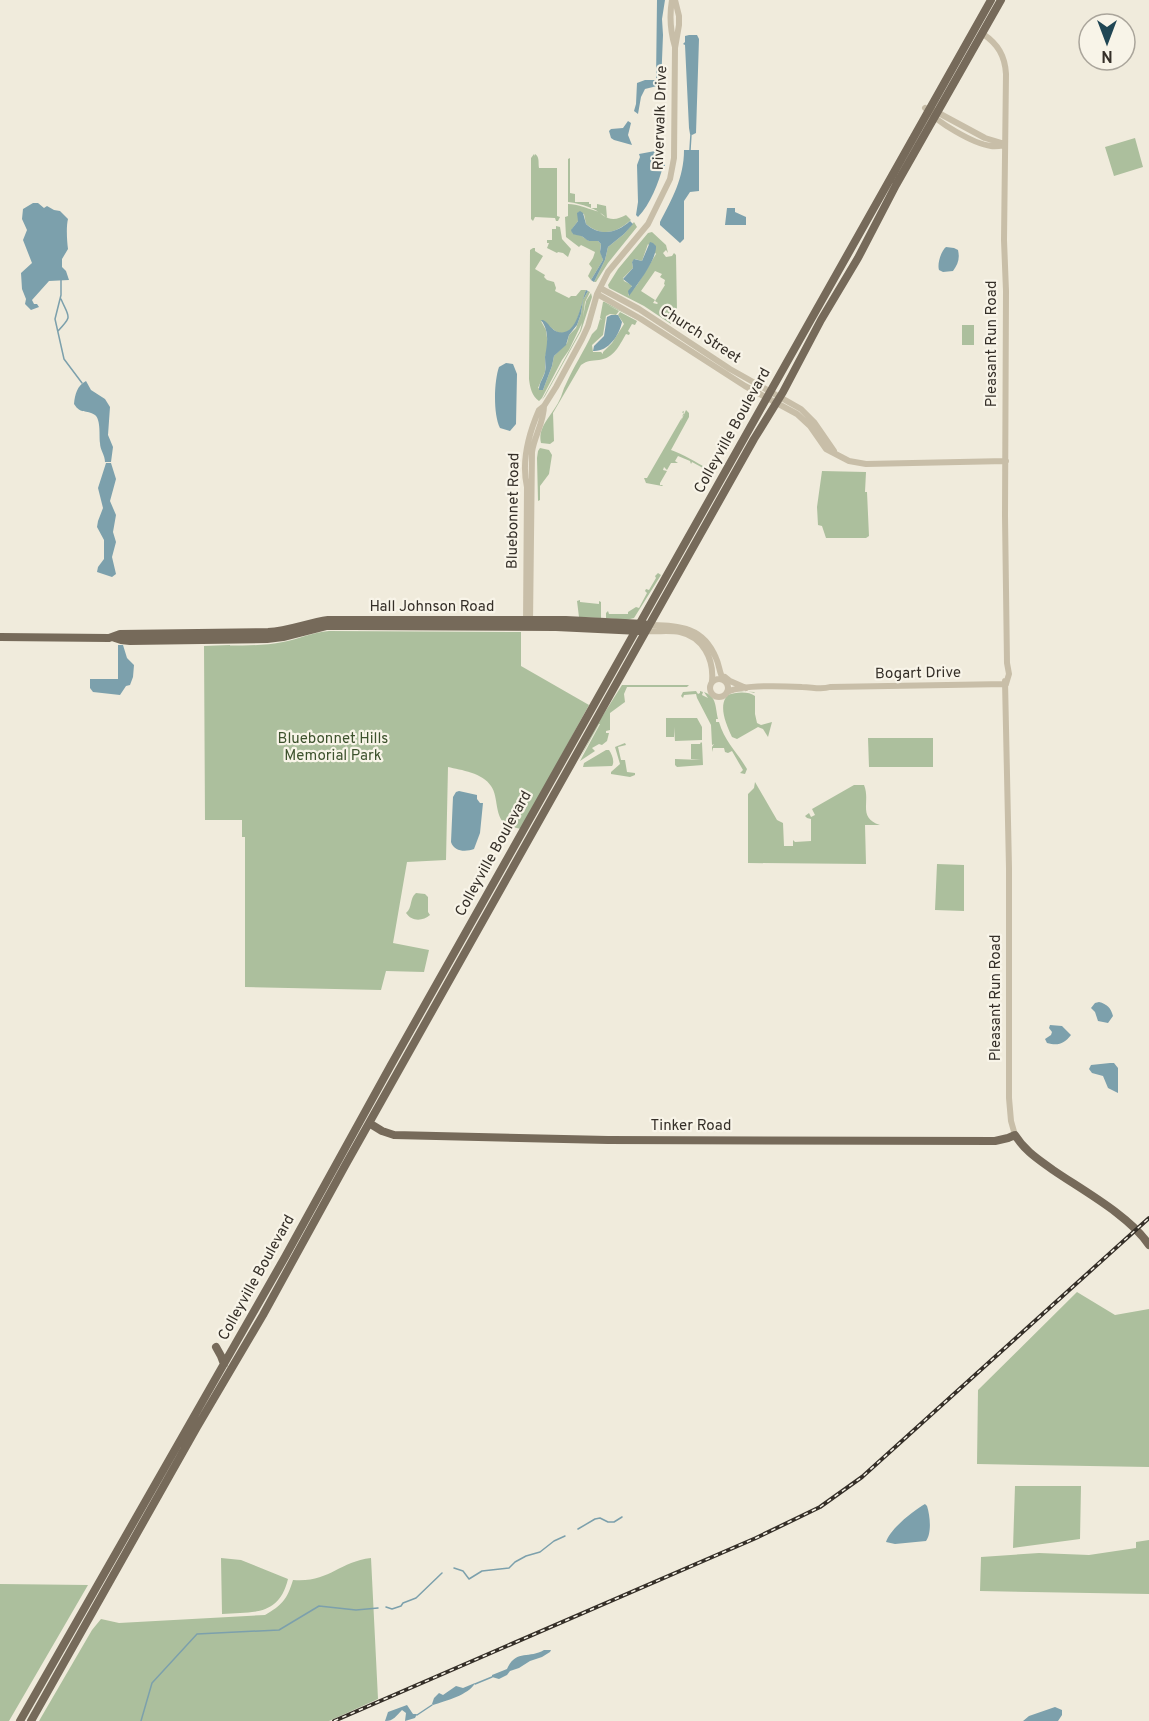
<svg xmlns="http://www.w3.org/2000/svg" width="1149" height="1721" viewBox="0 0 1149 1721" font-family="Overpass,sans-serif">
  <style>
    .green { fill: #acbf9d; fill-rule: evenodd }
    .water { fill: #7ca0ac }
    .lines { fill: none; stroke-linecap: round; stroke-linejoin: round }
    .stream { stroke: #7ca0ac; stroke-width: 1.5 }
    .minor { stroke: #c8bea8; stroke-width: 6 }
    .major { stroke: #766a5a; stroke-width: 8 }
    .rail-casing { stroke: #352f28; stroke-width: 4 }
    .rail { stroke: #f8f4e8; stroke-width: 1.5; stroke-dasharray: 4.5; stroke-linecap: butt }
    .labels { text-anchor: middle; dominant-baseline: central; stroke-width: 4.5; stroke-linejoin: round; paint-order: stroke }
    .street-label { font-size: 15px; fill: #352f28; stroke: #f8f4e8 }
    .park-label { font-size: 15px; fill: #3d522d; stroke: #f8f4e8 }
  </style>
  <rect width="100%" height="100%" fill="#f0ebdc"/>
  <path class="green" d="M1135 138 1143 167 1114 176 1105 147Z
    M534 154V156L535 154C540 157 538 163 539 168H557V216L560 217 558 221H556L555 218 535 217 533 221 531 219V158Z
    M570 158V193L575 194V202H589V204H591V208H597V204L606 206 607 218C596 208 582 204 568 202V159Z
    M568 204C578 204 586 208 596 211 599 211 601 214 604 216 611 221 619 219 626 215L631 220C617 232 603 238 586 224L584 214 578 212V221L572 229V233L580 235 589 241H598L601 244 600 250 603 260 591 280 588 276 592 268 589 264 593 258 595 252 581 245 579 247 566 237 565 217 568 216Z
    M634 222 637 227 608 263 596 282H594L605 260 608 247 624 234Z
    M556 226 560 227 562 239 571 249 568 257 563 253 558 252 557 253 547 248 549 243H547V240H552V229H556Z
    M652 232 666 245 668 253 666 250 663 253 666 257 672 256 674 253 676 255 677 312V314H673L670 319 671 324 644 306 609 288 608 285 618 269 648 233ZM648 244 656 254 637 285 628 296 632 285 624 281 623 278 633 268 632 262 635 259 642 261ZM655 271 662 274 660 277 665 280 664 284 665 285 655 301 658 303 657 304 653 303 655 300 641 291Z
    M533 248H535V251L543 256 535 269 545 275 544 277 547 280 554 282 556 288 555 291 569 298 571 296H576L581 290H586C581 302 579 333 561 333 554 333 550 324 541 321L546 330 548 345 545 358V372L538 388 543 390 552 366 554 356 567 343 569 335 576 328 581 314 583 300 588 291 590 292 585 302 583 317 586 301 591 293 592 297 581 331 545 396 542 400 580 331 582 323 569 350 562 360 542 398 539 401C532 396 530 388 529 379L530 250Z
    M603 301 636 319 606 304 619 311 616 315 610 314 606 316 603 335 592 345 593 352H601L603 354V352L612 343 614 345 612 343 624 324 618 315 620 312 637 321 635 325 632 324 628 331 630 333 629 335 626 334C619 346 614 358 599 360 591 361 588 360 581 365L553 413 554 441 550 444 541 443C537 427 553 414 559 401 562 396 563 389 566 384 574 366 584 351 592 334L597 329 600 319 602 320 600 318 603 302H604Z
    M962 325H974V345H962Z
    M686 410 689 413V417L671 450C683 454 696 462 708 469V471L704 473 703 468 692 462 691 464 690 461 678 456 675 461 678 463H671L667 470 664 467 663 470 667 471 660 483V485H663L662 486 646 483 644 478H647L684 414 682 412 684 411 681 421Z
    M540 448 549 450 552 455 549 474 540 486V500L538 501 537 458 538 451Z
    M822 471 866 472 865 492H867L869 536 866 538H826L822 526 818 525 817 507Z
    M658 573 661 575 634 618 626 620 606 618V613L608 611 609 614H628V612L636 607 639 608 647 593 645 591 646 589 649 590 656 578 655 576Z
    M580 600V602L599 604V601L601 602V618L579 617 577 601Z
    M329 631 521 632V666L589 705 521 829C517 828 511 827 507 825 494 818 499 797 491 786 483 773 461 770 448 767L446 860 407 862 393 943 429 950 424 972 386 971 381 990 245 987V837H242V820H205L204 646C230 645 258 647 283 642 299 639 313 632 329 631Z
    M622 685H689L687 687H627L624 694 625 702 610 713V730L606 731V733H609L607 741 602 745 599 744 592 748 595 751 580 761 600 724H599L579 760 598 723Z
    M696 691 698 694 700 693V691L703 692 702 695 708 698 704 692C717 697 715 706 718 719H716V722H719C725 742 737 752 747 769L745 774 740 773 743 770 732 751 728 753 725 752 724 748H713L712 752V747L714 744 712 745 711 725 697 698 696 694 684 695 683 698 681 696 683 692Z
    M734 691 754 692 755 693C746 691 735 690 728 695 735 692 749 691 755 696V714L757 723 761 725 772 722 768 737 763 729 758 727 737 739 732 737C724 720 716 699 734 691Z
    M666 718H697L702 727V740L675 741 674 727V737H666Z
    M868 738H933V767H869Z
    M701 742 702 743 703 765 677 767 675 765V759L701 760 691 759V744H700Z
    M625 743 626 745 618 747 621 760H625L627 772 635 773V775L630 777 611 774V772L620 764 615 747Z
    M606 750H609C612 754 615 762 612 766L583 767 584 763Z
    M755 782 777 820 783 823 784 846H793V840L795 842 811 841V819L807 818 805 816 809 813 811 817 815 815 812 809 854 785H864C871 802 857 817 880 825H865L866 864 748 863V794L754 788Z
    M937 864 964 865V911L935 910Z
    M416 893 425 894 428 897V912L430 915C423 921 412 922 406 913 413 907 409 899 416 893Z
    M1077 1292 1115 1315 1149 1309V1467L977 1464 978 1390Z
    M1015 1486H1081L1080 1539 1013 1548Z
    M1149 1540V1594L980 1591 981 1557 1039 1553 1089 1555 1136 1548V1542Z
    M221 1558 241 1560 288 1579C279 1616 254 1612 222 1614Z
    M371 1558 378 1699 329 1721H39L92 1630 101 1619 119 1623 265 1615C282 1605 287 1600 293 1580 329 1583 338 1562 371 1558Z
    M0 1584 88 1585 9 1721H0Z"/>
  <path class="water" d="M657 0H665L662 19 663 35 661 85 645 89 641 97 638 114 634 111 636 104 637 83 645 80H656Z
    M689 35H697L699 39 696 133 692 135 690 134 689 128 685 45 683 44 685 42V36Z
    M628 121 631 123 628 135 632 145 614 140 611 138 609 131 611 129 623 128Z
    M684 150H699V191L690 192 684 201V239L680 243 660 225V222C672 199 684 178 684 150Z
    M655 151 662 154 663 163 665 164V166H663C659 182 650 205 638 217L636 215 638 202 637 165 640 157 639 154Z
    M33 203H38L44 208 47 206 54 210 60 211 68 219C66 227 67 241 68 249L62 259V267L66 271 69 280 49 281 32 300 34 304H37L39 307 31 310 25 304 26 299 22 289 21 273 32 263 23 240 27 230 22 219 23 209Z
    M727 208H735V212L746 217V225H725Z
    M580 211 583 213 586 224C601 237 617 233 630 221L633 224 624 234 608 247 605 260 594 282 591 280 603 260 600 252 601 244 598 241H589C586 240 584 237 581 236 576 234 573 237 571 230L578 221 577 213Z
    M650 242 653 243 656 246C657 259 637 285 629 296L628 291 632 286 623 279 633 268 632 262 634 259 642 261Z
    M946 247 954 248 958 250C960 259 958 264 953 271L943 272 939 270C937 264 941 251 946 247Z
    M586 290 588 291 583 300 581 314 577 325 569 335 566 345 554 356 552 366 543 390H539C539 383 543 379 545 372 546 367 545 362 545 357 547 344 550 332 541 320H543C549 323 551 330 558 332 578 337 581 301 586 290Z
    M611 315H618L622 322C619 336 608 352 593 351L594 346 604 336 607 317Z
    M506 363 513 364 517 374 516 424 510 431 500 428C493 414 494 381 499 367Z
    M86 381 91 390 105 399 110 407 108 435 113 447 111 462H105C105 455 100 450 100 443 99 436 101 420 95 415 86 409 81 415 74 404 75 394 77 386 86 381Z
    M106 463H111L116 479 110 501 116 515 113 532 116 542 112 557 116 574 112 577 97 572 98 567 104 559V540L97 527 98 521 103 508 98 488Z
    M118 645H123L127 658 134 665 133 677 130 685 126 686 120 695 93 692 90 688V679H118Z
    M459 791 477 795V799L480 803H483L480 833 474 849C466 852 454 852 451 842L453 797 456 792Z
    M1099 1002C1107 1004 1111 1008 1113 1016L1108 1023 1098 1021 1095 1012 1091 1008 1095 1003Z
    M1050 1025 1062 1026 1071 1035C1064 1044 1058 1046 1047 1043L1045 1039 1051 1035 1052 1032 1049 1028Z
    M1110 1063H1114L1118 1068V1093L1108 1088 1103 1076 1092 1073 1089 1069 1091 1065Z
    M925 1504 927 1506C930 1515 932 1533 926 1541L895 1544 886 1542C890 1529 913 1511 925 1504Z
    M544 1650H551L550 1652 542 1657 530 1661 519 1668 510 1671 507 1675 499 1679 492 1677V1675L507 1669C516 1649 529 1659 544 1650Z
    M475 1683C469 1695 445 1701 433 1705L432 1704 434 1698 439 1693 443 1695 456 1686 463 1688Z
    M407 1705 413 1714H417L415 1718 405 1721 406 1713 402 1710C396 1716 394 1721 385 1721L388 1712Z
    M1055 1707 1062 1710V1715L1058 1721H1023L1029 1716Z"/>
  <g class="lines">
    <path class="stream" d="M690 150 691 134
      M61 279V295L55 319 64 359 82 383
      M58 331C73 315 69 318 61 299
      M578 1529 595 1519 600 1518 608 1522H614L622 1517
      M454 1568 463 1571 469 1579 482 1571 509 1568 515 1562 526 1556 540 1552 554 1541 565 1536
      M386 1607 392 1609 401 1606 403 1603 416 1598 442 1573
      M475 1684 492 1677
      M417 1715 432 1705
      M141 1721 152 1683 197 1634 279 1630 319 1606 356 1610 378 1608"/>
    <path class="minor" d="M672 0C669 17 670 30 675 47
      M983 34C998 44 1005 56 1006 74L1004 240 1006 291 1005 516 1007 663 1009 674 1006 684
      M925 108C936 122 974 144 991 146 996 147 1000 146 1005 145
      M933 110 985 138 1005 144
      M600 288 639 309 730 369 801 409 814 422 834 451
      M597 294 641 319 745 386 797 414 810 426 826 449 849 461 866 464 1006 461
      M530 623 532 452C534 437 544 422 544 406
      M526 624 527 487C521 461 529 433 539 410L544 406 556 387 582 339 588 326 597 294 608 272 648 224 670 179 674 158 675 48 679 25V16L675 0
      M650 625C679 626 703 626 716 658 720 666 719 674 724 680
      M646 631C657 632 669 630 680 632 703 637 714 659 712 681
      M725 677 730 681 746 688
      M710 688a9 9 0 1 1 18 0a9 9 0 1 1-18 0Z
      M1005 681 1009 868V1098L1011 1121 1015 1135
      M727 692C743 684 783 686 802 687 812 687 821 690 830 687L1006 684"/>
    <path class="major" d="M0 637 109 638 120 634 268 632C289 631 307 623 328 620H566L644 624
      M112 637 121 640 130 641 267 639 283 637 326 626H352L556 627 640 631
      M369 1123 382 1131 394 1135 608 1140 995 1141 1008 1138 1015 1135C1025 1151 1038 1159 1053 1170 1082 1190 1130 1216 1149 1245
      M216 1347 221 1356 224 1364
      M20 1721 285 1257 391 1065 991 0
      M31 1721 197 1427 263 1315 346 1164 754 439 783 392 821 320 858 258 896 185 1001 0"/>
    <defs>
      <path id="rail" d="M334 1721 756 1538 820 1507 862 1477 1149 1218"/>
    </defs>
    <use href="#rail" class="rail-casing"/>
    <use href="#rail" class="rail"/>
  </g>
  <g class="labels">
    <g class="street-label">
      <text transform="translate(661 118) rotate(-88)">Riverwalk Drive</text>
      <text transform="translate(700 335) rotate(33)">Church Street</text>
      <text transform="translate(992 344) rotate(-90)">Pleasant Run Road</text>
      <text transform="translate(733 431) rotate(-61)">Colleyville Boulevard</text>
      <text transform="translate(514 511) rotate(-89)">Bluebonnet Road</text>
      <text x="432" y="607">Hall Johnson Road</text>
      <text transform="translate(918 674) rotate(-1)">Bogart Drive</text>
      <text transform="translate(494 854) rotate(-61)">Colleyville Boulevard</text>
      <text transform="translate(996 998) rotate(-90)">Pleasant Run Road</text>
      <text x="691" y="1126">Tinker Road</text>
      <text transform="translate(257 1278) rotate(-61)">Colleyville Boulevard</text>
    </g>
    <g class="park-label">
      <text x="333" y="739">Bluebonnet Hills<tspan x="333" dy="17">Memorial Park</tspan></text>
    </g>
  </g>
  <g transform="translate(1107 42) rotate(180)"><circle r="28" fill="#f8f4e8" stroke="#aaa59b" stroke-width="1.5"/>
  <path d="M0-4.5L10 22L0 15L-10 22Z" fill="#204654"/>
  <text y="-9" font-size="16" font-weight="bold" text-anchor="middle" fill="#352f28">N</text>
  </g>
</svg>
